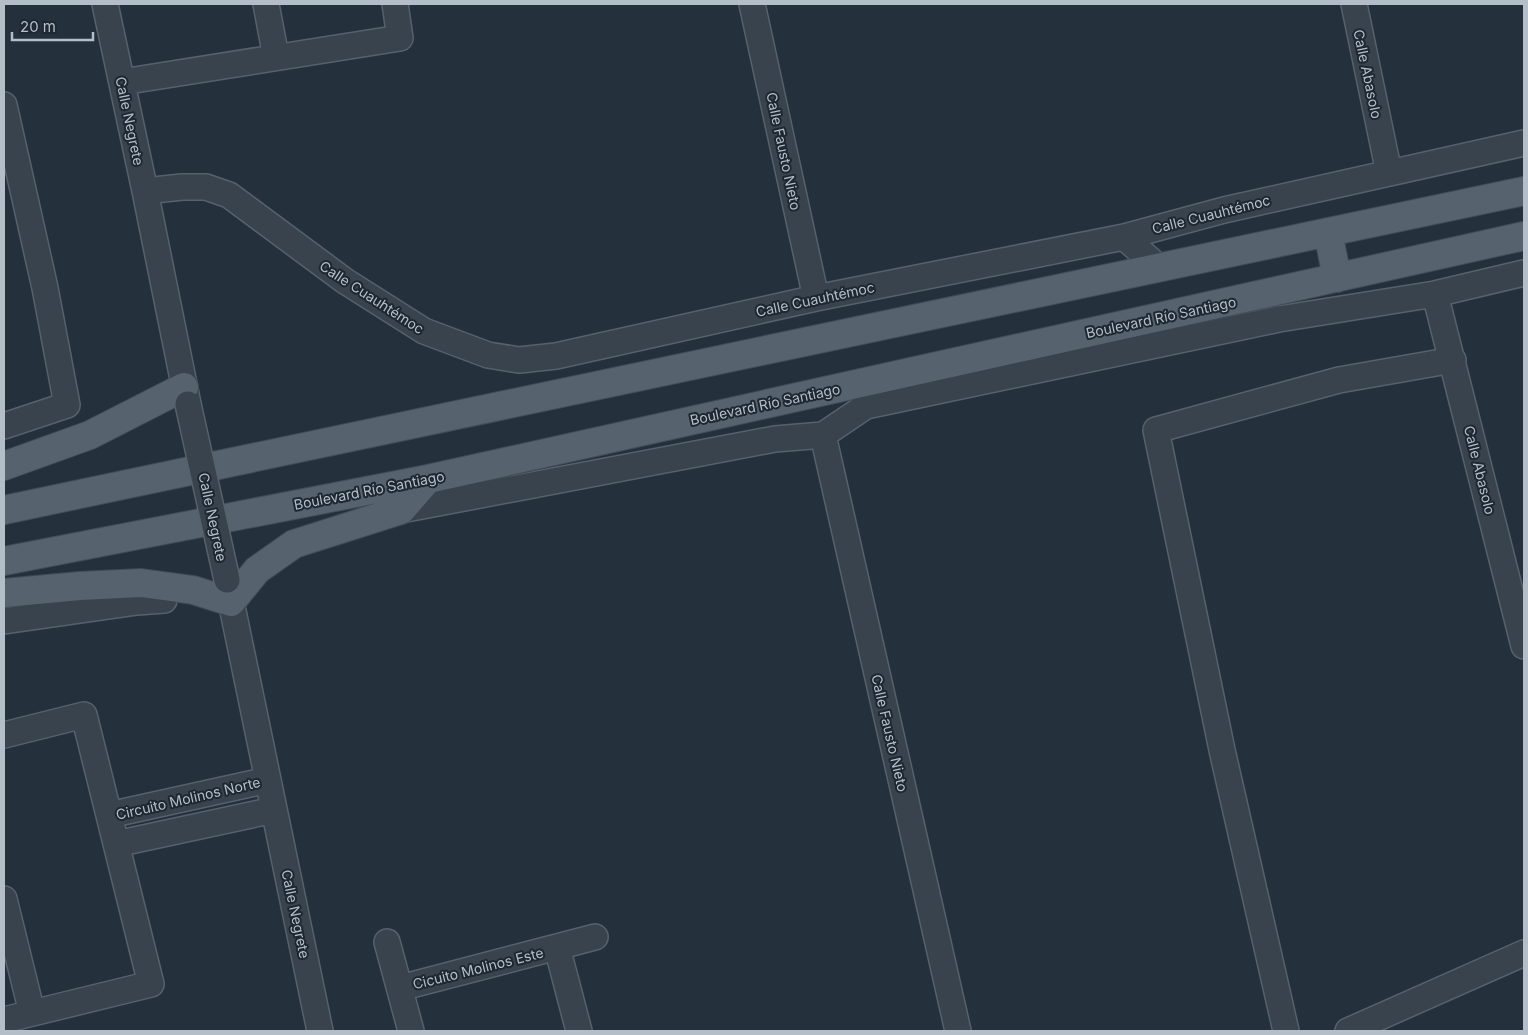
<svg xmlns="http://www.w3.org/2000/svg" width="1528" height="1035" viewBox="0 0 1528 1035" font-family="Inter,sans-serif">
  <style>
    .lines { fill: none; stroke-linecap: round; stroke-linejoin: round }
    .minor-casing { stroke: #56616b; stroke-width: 28 }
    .primary-casing { stroke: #414c56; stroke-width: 30 }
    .minor { stroke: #38434d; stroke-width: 25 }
    .primary { stroke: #56626d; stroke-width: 28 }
    .minor-bridge-casing { stroke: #56616b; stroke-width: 28; stroke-linecap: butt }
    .minor-bridge { stroke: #38434d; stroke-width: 25 }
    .labels { text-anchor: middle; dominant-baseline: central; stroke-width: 4; stroke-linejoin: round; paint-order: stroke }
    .street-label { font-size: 14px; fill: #b4bec8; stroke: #1d2832 }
  </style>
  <rect width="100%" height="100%" fill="#24313d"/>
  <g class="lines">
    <defs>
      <path id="minor" d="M105 4 145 191 188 404
        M266 4 276 57
        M752 4 816 298
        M1354 4 1389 173
        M122 82 400 38 395 4
        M4 105 45 288 67 405 4 426
        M145 191 182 187H206L229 195 345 281 424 331 488 355 519 360 556 356 816 298 1124 237 1224 210 1524 143
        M1124 237 1157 266
        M1435 294 1524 646
        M823 435 958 1031
        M401 510 775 439 823 435 866 406 1279 319 1435 294 1524 273
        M227 582 320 1031
        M4 621 137 602 164 600
        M4 735 84 715 151 984 4 1020
        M109 815 268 780
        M116 844 274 810
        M4 899 32 1013
        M387 942 411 1031
        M557 947 579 1031
        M400 988 595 937
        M1286 1031 1222 750 1156 430 1339 380 1453 360
        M1348 1031 1524 953"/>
      <path id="primary" d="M1328 232 1337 278
        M4 466 90 435 184 387
        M4 510C510 400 1017 295 1524 191
        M4 561 428 479 1524 236
        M4 593 80 586 141 583 193 590 231 602 257 570 294 544 401 510 428 479"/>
    </defs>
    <use href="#minor" class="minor-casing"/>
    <use href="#primary" class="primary-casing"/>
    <use href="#minor" class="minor"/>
    <use href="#primary" class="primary"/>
    <defs>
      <path id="minor-bridge" d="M188 404 227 580"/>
    </defs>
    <use href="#minor-bridge" class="minor-bridge-casing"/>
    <use href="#minor-bridge" class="minor-bridge"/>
  </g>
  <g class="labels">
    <g class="street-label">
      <text transform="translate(1368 74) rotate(78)">Calle Abasolo</text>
      <text transform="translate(130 121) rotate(78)">Calle Negrete</text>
      <text transform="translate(784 151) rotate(78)">Calle Fausto Nieto</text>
      <text transform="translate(1211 214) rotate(-14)">Calle Cuauhtémoc</text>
      <text transform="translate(372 297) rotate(33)">Calle Cuauhtémoc</text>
      <text transform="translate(815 299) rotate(-12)">Calle Cuauhtémoc</text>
      <text transform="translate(1161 317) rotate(-12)">Boulevard Río Santiago</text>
      <text transform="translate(765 404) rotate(-12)">Boulevard Río Santiago</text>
      <text transform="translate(1480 470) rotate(76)">Calle Abasolo</text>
      <text transform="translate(369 490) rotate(-11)">Boulevard Río Santiago</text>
      <text transform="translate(213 517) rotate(78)">Calle Negrete</text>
      <text transform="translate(890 733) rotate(77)">Calle Fausto Nieto</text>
      <text transform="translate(188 798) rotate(-13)">Circuito Molinos Norte</text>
      <text transform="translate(296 914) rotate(78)">Calle Negrete</text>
      <text transform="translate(478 968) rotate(-14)">Cicuito Molinos Este</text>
    </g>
  </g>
  <rect width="1528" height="1035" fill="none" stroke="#b4bec8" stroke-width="10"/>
  <path d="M12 32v8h81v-8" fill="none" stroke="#b4bec8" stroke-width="2.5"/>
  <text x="20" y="32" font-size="15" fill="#b4bec8" stroke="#1d2832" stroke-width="4" paint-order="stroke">20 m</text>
</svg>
